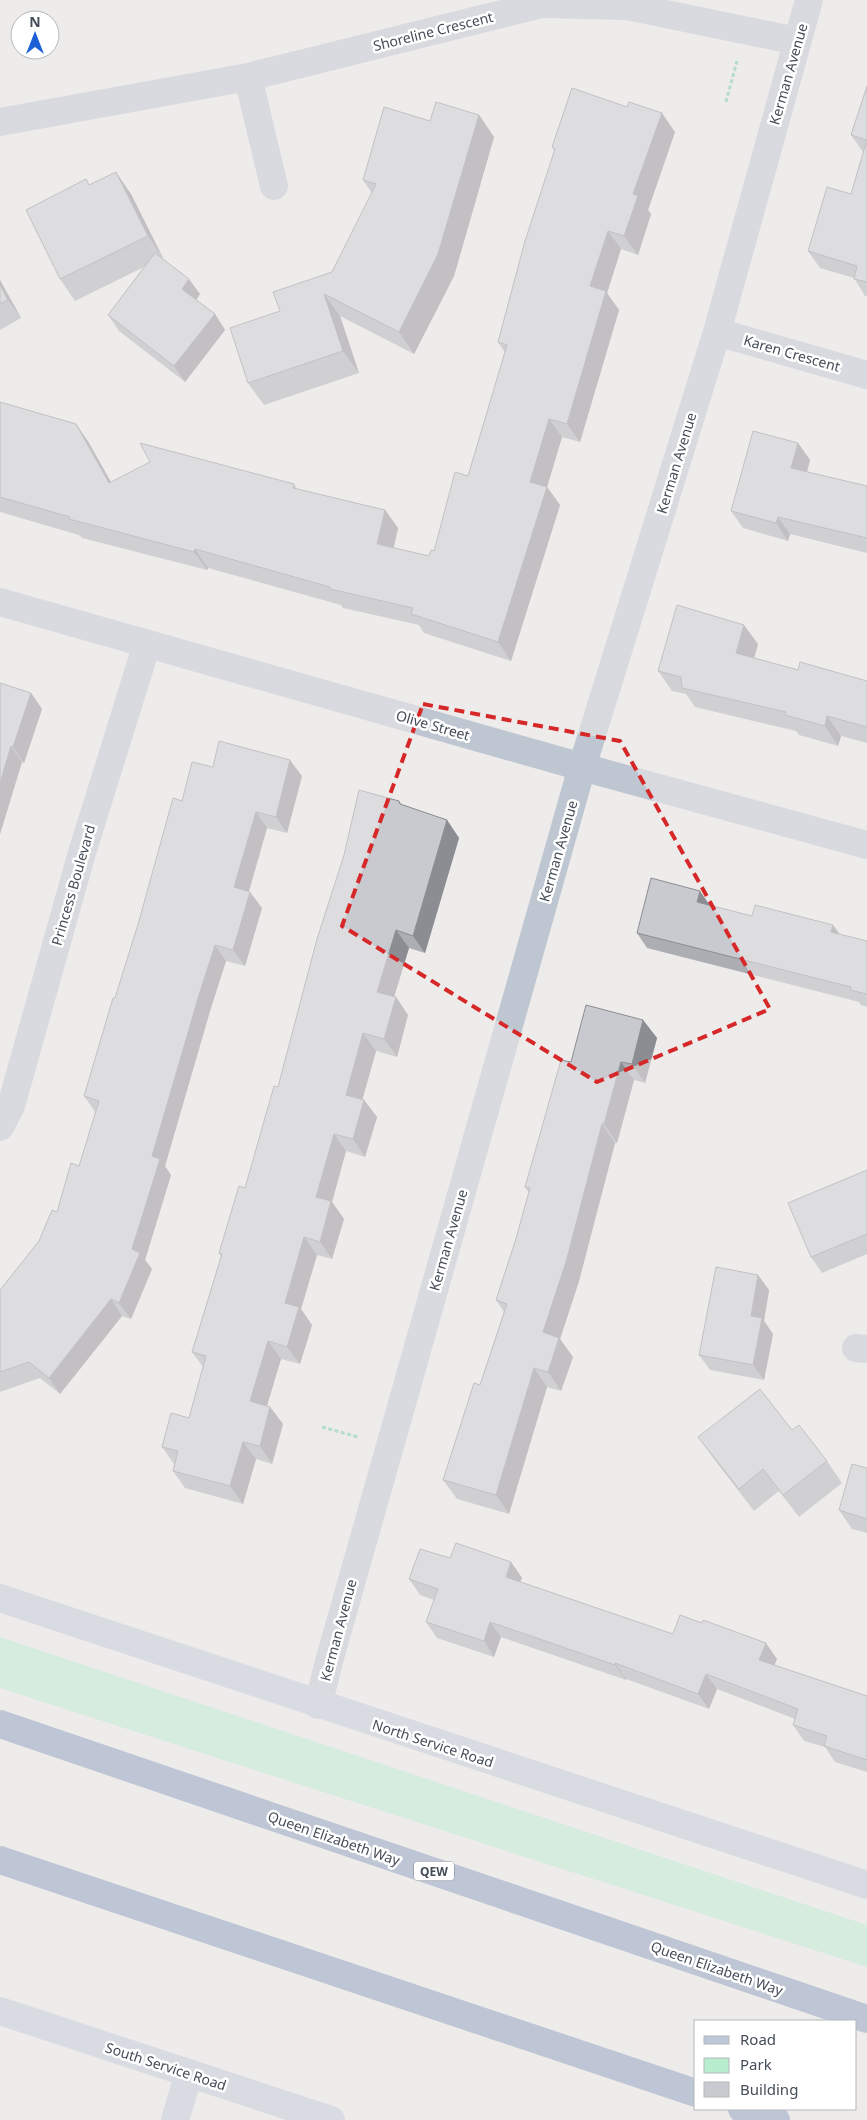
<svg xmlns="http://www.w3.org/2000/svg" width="867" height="2120" viewBox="0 0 867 2120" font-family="'Noto Sans',sans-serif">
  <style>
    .green { fill: #b8edd0 }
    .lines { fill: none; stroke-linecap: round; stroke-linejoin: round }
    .path { stroke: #71caa4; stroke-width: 3; stroke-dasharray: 4 2.5; stroke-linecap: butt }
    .street { stroke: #bec6d1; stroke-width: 28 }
    .secondary { stroke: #bdc7d5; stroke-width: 28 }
    .highway { stroke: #839aba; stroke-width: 28 }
    .wall { fill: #acaeb3 }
    .shaded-wall { fill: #8c8d92 }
    .building { fill: #c8cad0; stroke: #8c8d92 }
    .marked { fill: none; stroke: #d62828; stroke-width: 4; stroke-dasharray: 10 6; stroke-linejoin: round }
    .labels { text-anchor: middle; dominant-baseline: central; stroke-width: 5; stroke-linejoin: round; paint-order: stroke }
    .shield { fill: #fff; stroke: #7c828a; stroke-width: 1 }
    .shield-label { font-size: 12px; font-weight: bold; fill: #444d58 }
    .street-label { font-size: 14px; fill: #444d58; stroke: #fff }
  </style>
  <rect width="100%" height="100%" fill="#eeebeb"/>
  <path class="green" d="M0 1637 867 1925V1967L0 1688Z"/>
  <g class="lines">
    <path class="path" d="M726 102 737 61
      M322 1427 358 1437"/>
    <path class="street" d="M248 77 274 186
      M0 122 248 77 542 4 627 6 797 41
      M717 332 867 375
      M0 602 582 767 867 845
      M0 1127 11 1106 81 856 147 644
      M856 1348 867 1349
      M318 1705 330 1658 582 767 717 332 809 0"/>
    <path class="secondary" d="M0 1598 867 1885
      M0 2011 331 2120
      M175 2120 189 2073"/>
    <path class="highway" d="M0 1724 867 2019
      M0 1860 696 2093
      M742 2109 776 2120"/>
  </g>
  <path class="wall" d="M867 86V296H865L854 278 820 268 808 251 851 194 863 152 851 135Z
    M479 115 494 137 454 276 414 354 340 316 359 373 264 405 248 383 280 311 332 272 372 193 363 180 430 121Z
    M675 132 648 210 651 214 638 255 621 249 607 293 619 310 580 442 562 437 547 487 560 505 511 661 424 633 419 625 343 608 341 605 208 568 207 570 82 538 79 535 0 512V402L76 424 89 443 111 482 294 484 297 489 385 510 398 528 394 548 429 556 434 551 468 476 505 353 498 342 554 151 552 147Z
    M90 184 131 194 163 258H162L200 294 196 300 215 314 225 330 185 382 119 331 108 315 144 267 75 301 60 279Z
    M0 280 21 318 0 330Z
    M798 443 810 460 807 472 867 486V553L790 534 788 541 743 528 731 511Z
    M758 644 754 658 798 670 867 681V743L841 736 838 746 799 735 796 731 695 707 686 694 672 691 658 671Z
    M0 683 31 693 42 709 24 763 22 762 0 834Z
    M213 767 302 776 287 833 267 828 249 892 262 908 245 966 226 961 210 1011 165 1166 171 1175 145 1260 152 1269 131 1319 122 1316 60 1394 40 1378 0 1392V1290L39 1241 57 1212 79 1166 96 1113 84 1096 115 998 182 801Z
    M399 801 402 805 447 820 459 838 425 953 409 948 394 997H396L408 1015 397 1057 376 1051 362 1099 364 1100 377 1117 365 1157 346 1151 332 1202 344 1219 332 1259 317 1255 301 1309 312 1325 300 1364 281 1359 267 1405 270 1407 283 1424 272 1464 256 1459 243 1504 185 1488 173 1471 174 1464 162 1447 189 1418 203 1367 192 1352 221 1256 219 1253 245 1188 278 1087Z
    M710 905 752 916 839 934 867 941V1007L861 1005 859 1002 647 948 637 933Z
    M643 1020 657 1038 645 1083 634 1080 617 1143H615L579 1281 560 1339 573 1357 561 1391 547 1387 509 1514 457 1499 443 1480 480 1385 504 1312 496 1300 515 1242 529 1193 525 1187 571 1062Z
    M867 1170V1254L822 1273 811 1257Z
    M758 1275 769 1290 764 1321 773 1334 764 1380 710 1370 699 1355Z
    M792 1430 827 1461 842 1483 799 1517 779 1491 754 1511 714 1459 698 1437Z
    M867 1468V1533L852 1529 839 1510Z
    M450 1558 511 1562 522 1578 520 1582 673 1634 777 1659 774 1665 867 1696V1772L835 1762 825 1747 804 1741 793 1725 795 1719 717 1689 709 1709 626 1679V1680L501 1637 494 1657 437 1638 426 1622 434 1600 420 1595 409 1579Z"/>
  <path class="shaded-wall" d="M662 113 675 132 648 210 651 214 638 255 624 236 633 194Z
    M479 115 494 137 454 276 414 354 399 332Z
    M116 172 131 194 163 258 148 236Z
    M608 231 621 249 607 293 619 310 580 442 567 424 590 286Z
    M189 279 200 294 193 305 182 289Z
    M0 280 21 318 8 300 0 285Z
    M324 294 340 316 359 373 343 351Z
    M215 314 225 330 185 382 174 366Z
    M549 419 562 437 547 487 560 505 511 661 498 642 530 482Z
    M76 424 89 443 122 502 109 483Z
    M798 443 810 460 803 486 791 468Z
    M385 510 398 528 390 562 377 544Z
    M778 517 790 534 788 541 776 523Z
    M195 549 208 568 207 570 194 552Z
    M744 625 758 644 750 673 736 653Z
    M31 693 42 709 24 763 13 747Z
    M827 716 841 736 838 746 825 726Z
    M11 746 22 762 0 834V783Z
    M290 760 302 776 287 833 276 817Z
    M256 812 267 828 245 904 234 887Z
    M447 820 459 838 425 953 413 936Z
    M700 891 711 907 697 902Z
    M250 892 262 908 245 966 233 950Z
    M833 925 844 940 831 932Z
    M396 930 409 948 390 1010 377 992Z
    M215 945 226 961 210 1011 165 1166 171 1175 145 1260 152 1269 131 1319 119 1303 152 1156 199 995Z
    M396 997 408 1015 397 1057 384 1039Z
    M643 1020 657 1038 645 1083 632 1064Z
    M363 1033 376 1051 359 1112 346 1095Z
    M621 1062 634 1080 617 1143 604 1124Z
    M364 1100 377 1117 365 1157 353 1139Z
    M602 1124 615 1143 579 1281 560 1339 573 1357 561 1391 548 1372 543 1332Z
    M334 1134 346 1151 332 1202 344 1219 332 1259 320 1242 316 1197Z
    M304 1237 317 1255 301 1309 312 1325 300 1364 287 1347 285 1303Z
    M758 1275 769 1290 764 1321 773 1334 764 1380 753 1365 751 1316Z
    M111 1299 122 1316 60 1394 49 1378Z
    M268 1341 281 1359 263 1419 250 1401Z
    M534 1368 547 1387 509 1514 496 1495Z
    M270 1407 283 1424 272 1464 260 1446Z
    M243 1442 256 1459 243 1504 230 1486Z
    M511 1562 522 1578 516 1592 506 1577Z
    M490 1622 501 1637 494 1657 484 1641Z
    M766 1643 777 1659 770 1676 759 1660Z
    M615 1663 626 1679V1680L615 1665Z
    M706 1674 717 1689 709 1709 698 1694Z"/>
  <path class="building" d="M867 86V140L851 135Z
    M572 88 627 107 629 102 662 113 633 194 638 196 624 236 608 231 590 286 606 291 567 424 549 419 530 482 547 487 498 642 411 614 413 608 330 589V587L195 549 194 552 69 519 70 517 0 497V402L76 424 109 483 150 462 140 443 294 484 293 488 385 510 377 544 429 556 431 550 434 551 455 472 468 476 507 345 498 342 525 241 555 149 552 147Z
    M436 102 479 115 438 254 399 332 324 294 343 351 248 383 230 328 280 311 273 292 332 272 376 184 363 180 384 107 430 121Z
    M867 140V282L854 279 857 266 808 251 827 187 851 194Z
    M116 172 148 236 60 279 26 210 86 179 89 185Z
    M155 253 189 279 182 289 215 314 174 366 108 315Z
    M0 285 8 300 0 304Z
    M753 431 798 443 791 468 867 486V538L778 517 776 523 731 511Z
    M677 605 744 625 736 653 798 670 800 662 867 681V727L827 716 825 726 785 715 786 712 682 688 681 677 658 671Z
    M0 683 31 693 13 747 11 746 0 783Z
    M219 741 290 760 276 817 256 812 234 887 250 892 233 950 215 945 199 995 152 1156 160 1159 132 1249 140 1253 119 1303 111 1299 49 1378 29 1362 0 1372V1290L39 1241 52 1210 57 1212 71 1163 79 1166 99 1101 84 1096 113 998H115L139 921 173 798 182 801 192 762 213 767Z
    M359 790 399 801 400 804 447 820 413 936 396 930 377 992 396 997 384 1039 363 1033 346 1095 364 1100 353 1139 334 1134 316 1197 331 1201 320 1242 304 1237 285 1303 299 1307 287 1347 268 1341 250 1401 270 1407 260 1446 243 1442 230 1486 173 1471 178 1451 162 1447 171 1413 189 1418 206 1356 192 1352 222 1254 219 1253 239 1186 245 1188 274 1086 278 1087 317 939 344 855Z
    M651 878 700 891 697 902 752 916 755 905 833 925 831 932 867 941V994L850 990 851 987 637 933Z
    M586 1005 643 1020 632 1064 621 1062 604 1124H602L566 1262 543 1332 559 1338 548 1372 534 1368 496 1495 443 1480 474 1383 480 1385 507 1304 496 1300 515 1242 530 1188 525 1187 561 1060 571 1062Z
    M867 1170V1234L811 1257 788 1203Z
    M716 1267 758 1275 751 1316 762 1318 753 1365 699 1355Z
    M760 1389 792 1430 799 1425 827 1461 783 1495 763 1469 739 1489 698 1437Z
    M852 1464 867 1468V1519L839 1510Z
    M456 1543 511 1562 506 1577 673 1634 680 1615 702 1623 703 1620 766 1643 759 1660 867 1696V1760L824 1746 827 1736 793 1725 798 1709 706 1674 698 1694 615 1663V1665L490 1622 484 1641 426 1622 438 1589 409 1579 420 1549 450 1558Z"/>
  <path d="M0 0H867V2120H0ZM423 704 620 741 770 1009 597 1082 342 926Z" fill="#eeebeb" fill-opacity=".55" fill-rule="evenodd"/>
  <path class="marked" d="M423 704 620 741 770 1009 597 1082 342 926Z"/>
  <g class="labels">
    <rect class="shield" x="414" y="1861.5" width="40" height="19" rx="4"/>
    <g class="shield-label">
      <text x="434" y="1871">QEW</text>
    </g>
    <g class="street-label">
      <text transform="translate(433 31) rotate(-14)">Shoreline Crescent</text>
      <text transform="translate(788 74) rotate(-74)">Kerman Avenue</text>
      <text transform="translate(792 353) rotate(16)">Karen Crescent</text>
      <text transform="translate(676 463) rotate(-73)">Kerman Avenue</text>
      <text transform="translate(433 725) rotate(16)">Olive Street</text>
      <text transform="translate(558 851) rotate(-74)">Kerman Avenue</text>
      <text transform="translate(73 885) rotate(-74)">Princess Boulevard</text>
      <text transform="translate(448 1240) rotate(-74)">Kerman Avenue</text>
      <text transform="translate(338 1630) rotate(-75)">Kerman Avenue</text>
      <text transform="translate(433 1743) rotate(18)">North Service Road</text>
      <text transform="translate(334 1838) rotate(19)">Queen Elizabeth Way</text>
      <text transform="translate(717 1968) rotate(19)">Queen Elizabeth Way</text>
      <text transform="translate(166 2066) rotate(18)">South Service Road</text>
    </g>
  </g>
  <rect x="694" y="2020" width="162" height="90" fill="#ffffff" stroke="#b4b8bc"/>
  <rect x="704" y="2036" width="25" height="8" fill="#bdc7d5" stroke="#b4b8bc"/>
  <text x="740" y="2045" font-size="15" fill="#444d58">Road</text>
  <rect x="704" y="2058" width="25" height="15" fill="#b8edd0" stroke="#b4b8bc"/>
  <text x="740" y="2070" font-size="15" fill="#444d58">Park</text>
  <rect x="704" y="2082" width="25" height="15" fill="#c8cad0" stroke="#b4b8bc"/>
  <text x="740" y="2095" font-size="15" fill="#444d58">Building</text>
  <g transform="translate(35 35)"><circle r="24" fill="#ffffff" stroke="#b4b8bc"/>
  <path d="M0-4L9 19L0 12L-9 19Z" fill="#1b60d7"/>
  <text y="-8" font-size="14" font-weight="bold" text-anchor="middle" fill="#444d58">N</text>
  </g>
</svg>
